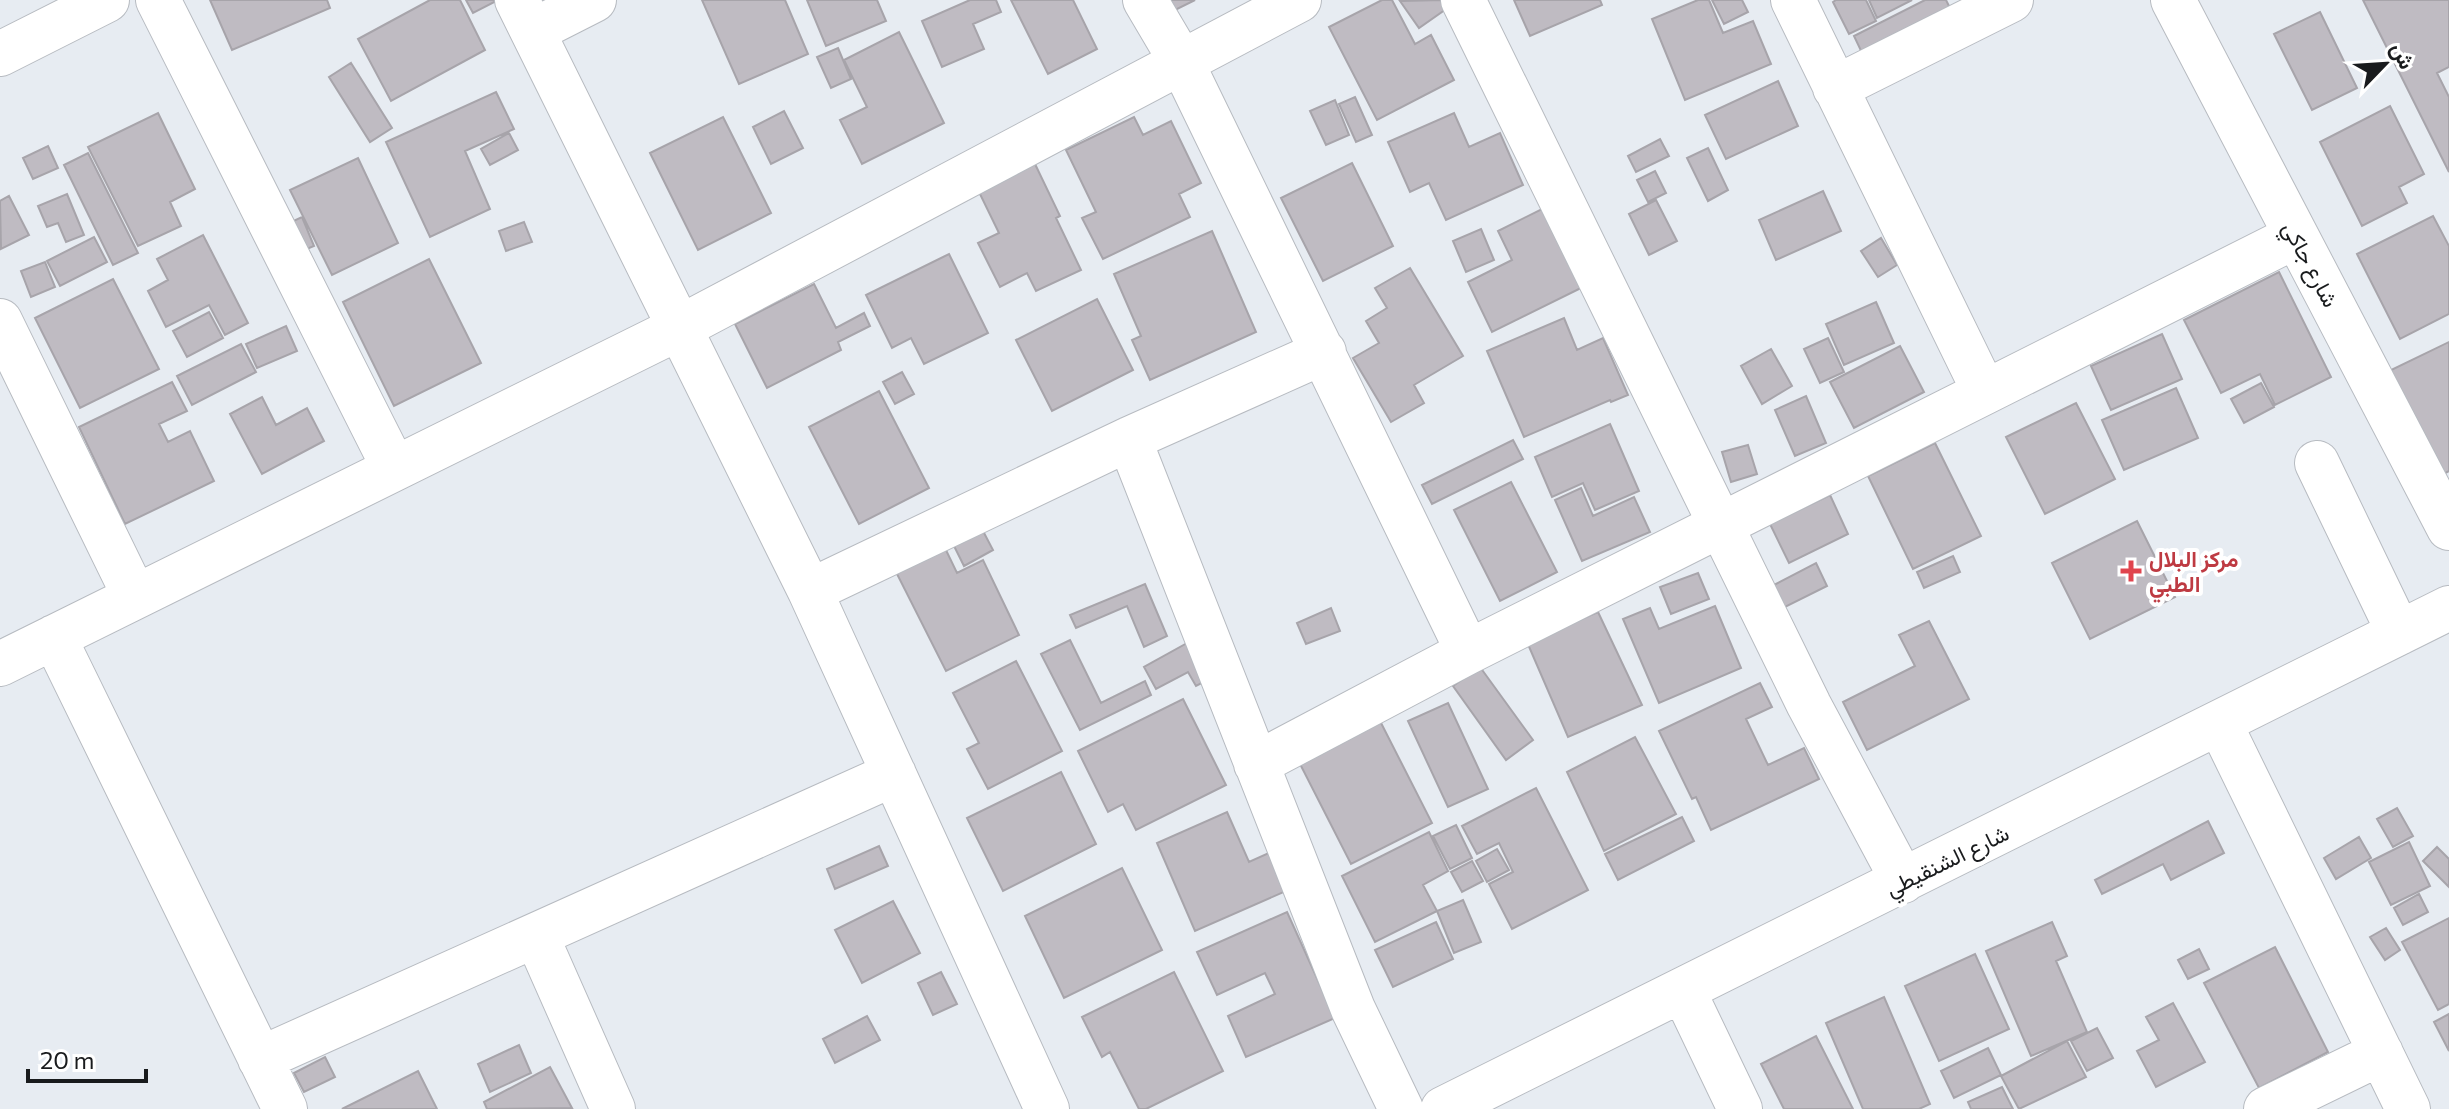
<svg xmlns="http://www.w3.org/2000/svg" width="2449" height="1109" viewBox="0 0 2449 1109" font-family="Commissioner,Vazirmatn,sans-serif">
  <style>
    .building { fill: #bfbbc2; stroke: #a7a4aa; stroke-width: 2 }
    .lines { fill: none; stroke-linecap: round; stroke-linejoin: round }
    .minor-casing { stroke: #b7bbc1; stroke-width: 46 }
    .minor { stroke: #fff; stroke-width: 44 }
    .health-dot { fill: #e0444e; stroke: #fff; stroke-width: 3 }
    .labels { text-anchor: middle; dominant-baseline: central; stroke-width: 8; stroke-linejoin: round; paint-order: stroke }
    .street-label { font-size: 22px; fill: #191b1d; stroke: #fff }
    .health-label { font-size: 22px; font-weight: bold; fill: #be3a42; stroke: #fff; text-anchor: start }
  </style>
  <rect width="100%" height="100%" fill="#e7ecf2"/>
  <path class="building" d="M210 0H327L330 8 232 50Z
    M430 0H460L485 50 391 101 358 39Z
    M466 0H498L473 13Z
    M702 0H785L808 54 739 84Z
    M807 0H877L886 21 826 46Z
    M970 0H996L1001 12 973 24 984 49 942 67 922 21Z
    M1011 0H1073L1097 49 1048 74Z
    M1138 0H1195L1149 23Z
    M1382 0H1392L1415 44 1431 35 1454 80 1377 120 1329 27Z
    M1444 0 1449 7 1419 28 1400 1Z
    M1514 0H1600L1602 5 1530 36Z
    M1698 0H1709L1723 33 1753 21 1771 64 1685 100 1652 19Z
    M1712 0H1742L1748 12 1724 24Z
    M1836 0H1866L1876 21 1849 34 1833 2Z
    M1869 0H1912L1877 18Z
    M1925 0H1946L1951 10 1863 55 1854 36Z
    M2363 0H2449V67L2437 73 2449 97V172Z
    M2320 12 2357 88 2312 110 2274 34Z
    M899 32 944 123 862 164 840 120 867 107 844 60Z
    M838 48 851 79 831 88 817 57Z
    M351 63 392 128 370 142 329 77Z
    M1778 81 1798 126 1726 159 1705 115Z
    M496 92 514 129 465 151 490 209 430 237 386 142Z
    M1355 97 1372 135 1356 142 1339 104Z
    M1335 100 1349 135 1326 145 1310 111Z
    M2390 106 2424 174 2399 187 2407 203 2362 226 2320 142Z
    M784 111 803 148 771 164 753 127Z
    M158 113 195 189 170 202 181 226 138 246 88 147Z
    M1454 113 1469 147 1500 133 1523 185 1446 220 1429 183 1410 192 1388 142Z
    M723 117 771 213 698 250 650 153Z
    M1134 117 1143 135 1171 121 1201 183 1179 194 1190 217 1103 259 1082 218 1096 212 1066 150Z
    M509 133 518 150 490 165 481 149Z
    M1660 139 1669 156 1636 172 1628 156Z
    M48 146 58 168 33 179 23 158Z
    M1708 148 1728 190 1708 201 1687 158Z
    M88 153 138 253 113 265 64 165Z
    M358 158 398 243 332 275 290 190Z
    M1352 163 1393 246 1323 281 1281 198Z
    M1035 164 1060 216 1056 218 1081 270 1036 291 1027 273 1000 287 978 243 999 233 979 192Z
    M1655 171 1666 193 1648 202 1637 180Z
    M1823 191 1841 231 1776 260 1759 220Z
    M67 194 84 235 66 242 58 223 47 227 38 206Z
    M9 196 29 235 1 249 0 201Z
    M1656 200 1677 241 1649 255 1629 214Z
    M1542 209 1581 288 1492 332 1468 282 1512 260 1498 231Z
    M2433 216 2449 246V314L2400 339 2357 254Z
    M302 217 314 246 290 256 278 228Z
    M524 222 532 242 506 251 499 231Z
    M1481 229 1494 260 1466 272 1453 241Z
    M1212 231 1256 332 1150 380 1132 340 1141 336 1114 274Z
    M203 235 248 323 225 335 209 305 166 327 148 291 168 280 157 259Z
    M94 237 107 262 60 286 47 261Z
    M1881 238 1897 265 1878 277 1861 251Z
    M949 254 988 333 924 364 911 338 892 348 866 295Z
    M429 259 481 363 394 406 343 302Z
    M45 262 55 287 31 297 21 271Z
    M1410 268 1463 356 1414 385 1424 403 1391 422 1353 358 1379 343 1366 321 1387 308 1375 288Z
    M2279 272 2331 377 2275 405 2260 374 2221 393 2184 320Z
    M113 279 159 369 80 408 35 318Z
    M814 284 836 328 864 313 870 326 838 342 841 350 767 388 735 324Z
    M1097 299 1133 370 1052 411 1016 340Z
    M1876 302 1894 343 1844 365 1826 324Z
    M209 312 223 338 187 357 173 331Z
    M1564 318 1577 350 1603 338 1628 395 1611 402 1610 400 1524 437 1487 351Z
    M286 326 297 351 257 368 246 344Z
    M2162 334 2182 379 2111 410 2091 366Z
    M1828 338 1844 372 1820 383 1804 349Z
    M2449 342V471L2438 477 2385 373Z
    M241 344 256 372 192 405 177 376Z
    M1900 346 1924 392 1854 428 1830 382Z
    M1771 349 1792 386 1762 404 1741 366Z
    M902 372 914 394 895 404 883 382Z
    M172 382 187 411 159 424 168 442 190 431 214 481 125 524 79 427Z
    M2261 383 2274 407 2244 423 2231 399Z
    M2176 388 2198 438 2124 470 2102 420Z
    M879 391 929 488 859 524 809 427Z
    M1806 396 1826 443 1795 456 1775 410Z
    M262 397 276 425 307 408 324 441 262 474 230 414Z
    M2076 403 2115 479 2045 514 2006 437Z
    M1610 424 1639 491 1595 510 1583 483 1552 497 1535 457Z
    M1513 440 1523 459 1432 504 1422 485Z
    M1935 443 1981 536 1913 569 1868 476Z
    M1748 445 1757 474 1731 482 1722 452Z
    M1511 482 1557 572 1500 601 1454 510Z
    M1581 488 1593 516 1634 497 1650 532 1582 561 1555 500Z
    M1830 495 1848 534 1789 563 1770 524Z
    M2137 521 2175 597 2090 639 2052 563Z
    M983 531 993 550 964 566 954 546Z
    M944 546 957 573 983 560 1019 635 946 671 895 570Z
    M1953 556 1960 572 1924 588 1917 572Z
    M1816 563 1827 586 1783 608 1772 586Z
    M1698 573 1709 599 1671 614 1660 587Z
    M1145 584 1167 636 1144 647 1127 606 1076 628 1070 615Z
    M1715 606 1741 668 1659 703 1623 619 1650 608 1659 629Z
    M1331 608 1340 631 1306 644 1297 623Z
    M1598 612 1642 705 1568 737 1527 642Z
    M1929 621 1969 699 1867 750 1843 702 1915 666 1899 635Z
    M1207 632 1227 670 1196 686 1188 672 1156 689 1144 667Z
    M1070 640 1101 703 1145 681 1151 695 1080 730 1041 654Z
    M1016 661 1062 751 988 789 967 749 979 743 953 693Z
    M1480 667 1533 740 1506 760 1453 686Z
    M1760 683 1772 707 1746 719 1768 765 1804 748 1819 779 1711 830 1696 797 1692 799 1659 731Z
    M1183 699 1226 785 1136 830 1123 804 1108 812 1078 751Z
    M1448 703 1488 789 1448 807 1408 721Z
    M1379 719 1432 823 1351 864 1298 760Z
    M1635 737 1676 814 1604 851 1567 772Z
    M1061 772 1096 844 1003 891 967 818Z
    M1536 788 1588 890 1512 929 1489 884 1513 872 1499 843 1477 854 1462 826Z
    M2397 808 2413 836 2393 847 2377 819Z
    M1227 812 1249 862 1278 849 1295 887 1195 931 1157 843Z
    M1682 817 1694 841 1618 880 1605 854Z
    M2208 821 2224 853 2171 880 2163 864 2102 894 2095 880Z
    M1456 825 1472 858 1450 869 1433 836Z
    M1429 832 1448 871 1423 885 1437 911 1375 942 1342 876Z
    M2359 837 2371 858 2336 879 2324 858Z
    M2409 842 2430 886 2391 905 2369 862Z
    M879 846 888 866 835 889 827 869Z
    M2437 847 2449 859V887L2423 861Z
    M1497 849 1509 870 1487 882 1476 861Z
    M1472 861 1483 881 1462 892 1451 872Z
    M1122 868 1162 950 1064 998 1025 916Z
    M2419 894 2428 912 2403 925 2394 908Z
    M1463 900 1481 942 1454 953 1437 911Z
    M893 901 920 953 862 983 835 930Z
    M1287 912 1335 1018 1246 1057 1228 1016 1275 994 1265 973 1217 995 1197 952Z
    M2449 918V1004L2438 1010 2402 942Z
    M1436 922 1453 959 1393 987 1375 950Z
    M2052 922 2067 956 2056 961 2087 1032 2031 1056 1986 951Z
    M2386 928 2400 950 2385 960 2370 937Z
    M2275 947 2328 1052 2259 1088 2204 983Z
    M2199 949 2209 969 2188 979 2178 960Z
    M1975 954 2009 1029 1939 1061 1905 986Z
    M941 972 957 1004 933 1015 918 983Z
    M1174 972 1223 1071 1146 1109H1139L1110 1052 1102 1057 1082 1017Z
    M1884 997 1930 1104 1919 1109H1863L1826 1023Z
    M2173 1003 2205 1062 2156 1087 2137 1051 2159 1040 2146 1017Z
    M2449 1014V1051L2434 1022Z
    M867 1016 880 1040 835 1063 823 1039Z
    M2097 1028 2113 1058 2087 1071 2071 1041Z
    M1816 1036 1853 1109H1784L1761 1064Z
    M2067 1041 2086 1077 2019 1109 2001 1076Z
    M519 1045 531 1073 490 1092 478 1064Z
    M1988 1048 2001 1075 1954 1098 1941 1071Z
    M325 1057 335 1077 304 1092 294 1073Z
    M550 1067 572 1108 487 1109 484 1102Z
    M418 1071 437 1109H342Z
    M2002 1087 2013 1109H1971L1968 1102Z"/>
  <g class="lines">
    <defs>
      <path id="minor" d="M158 0 394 468
        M517 0 810 591 1047 1109
        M1145 0 1181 61 1468 652
        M1463 0 1809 705 1903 881
        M1793 0 1984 391
        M2173 0 2449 528
        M533 31 594 0
        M0 54 107 0
        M1835 88 2011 0
        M0 321 135 597
        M1129 439 1353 1009 1401 1109
        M2317 463 2399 633
        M810 591 1129 439 1324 352
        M54 637 285 1109
        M0 664 679 328 1299 0
        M2220 724 2408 1109
        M1256 764 1468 652 2296 236
        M536 935 613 1109
        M1683 990 1740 1109
        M260 1059 894 774
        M1443 1109 2449 608
        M2266 1109 2381 1053"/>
    </defs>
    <use href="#minor" class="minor-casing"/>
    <use href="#minor" class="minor"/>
  </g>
  <path class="health-dot" d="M2127 559h8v8h8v8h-8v8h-8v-8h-8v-8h8z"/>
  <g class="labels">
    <g class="street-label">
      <text transform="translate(2311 264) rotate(62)">شارع جاكي</text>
      <text transform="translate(1947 860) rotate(-26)">شارع الشنقيطي</text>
    </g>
    <g class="health-label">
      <text x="2149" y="558">مركز البلال<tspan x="2149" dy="25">الطبي</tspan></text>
    </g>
  </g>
  <g transform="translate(2385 64) rotate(65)" stroke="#ffffff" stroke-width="6" paint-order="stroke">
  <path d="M0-6L14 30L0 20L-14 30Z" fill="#191b1d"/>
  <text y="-12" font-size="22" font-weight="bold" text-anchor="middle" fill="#191b1d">ش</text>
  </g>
  <path d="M28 1069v12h118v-12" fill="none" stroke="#191b1d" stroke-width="4"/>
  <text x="40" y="1069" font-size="24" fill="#191b1d" stroke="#ffffff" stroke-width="6" paint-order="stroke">20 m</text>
</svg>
